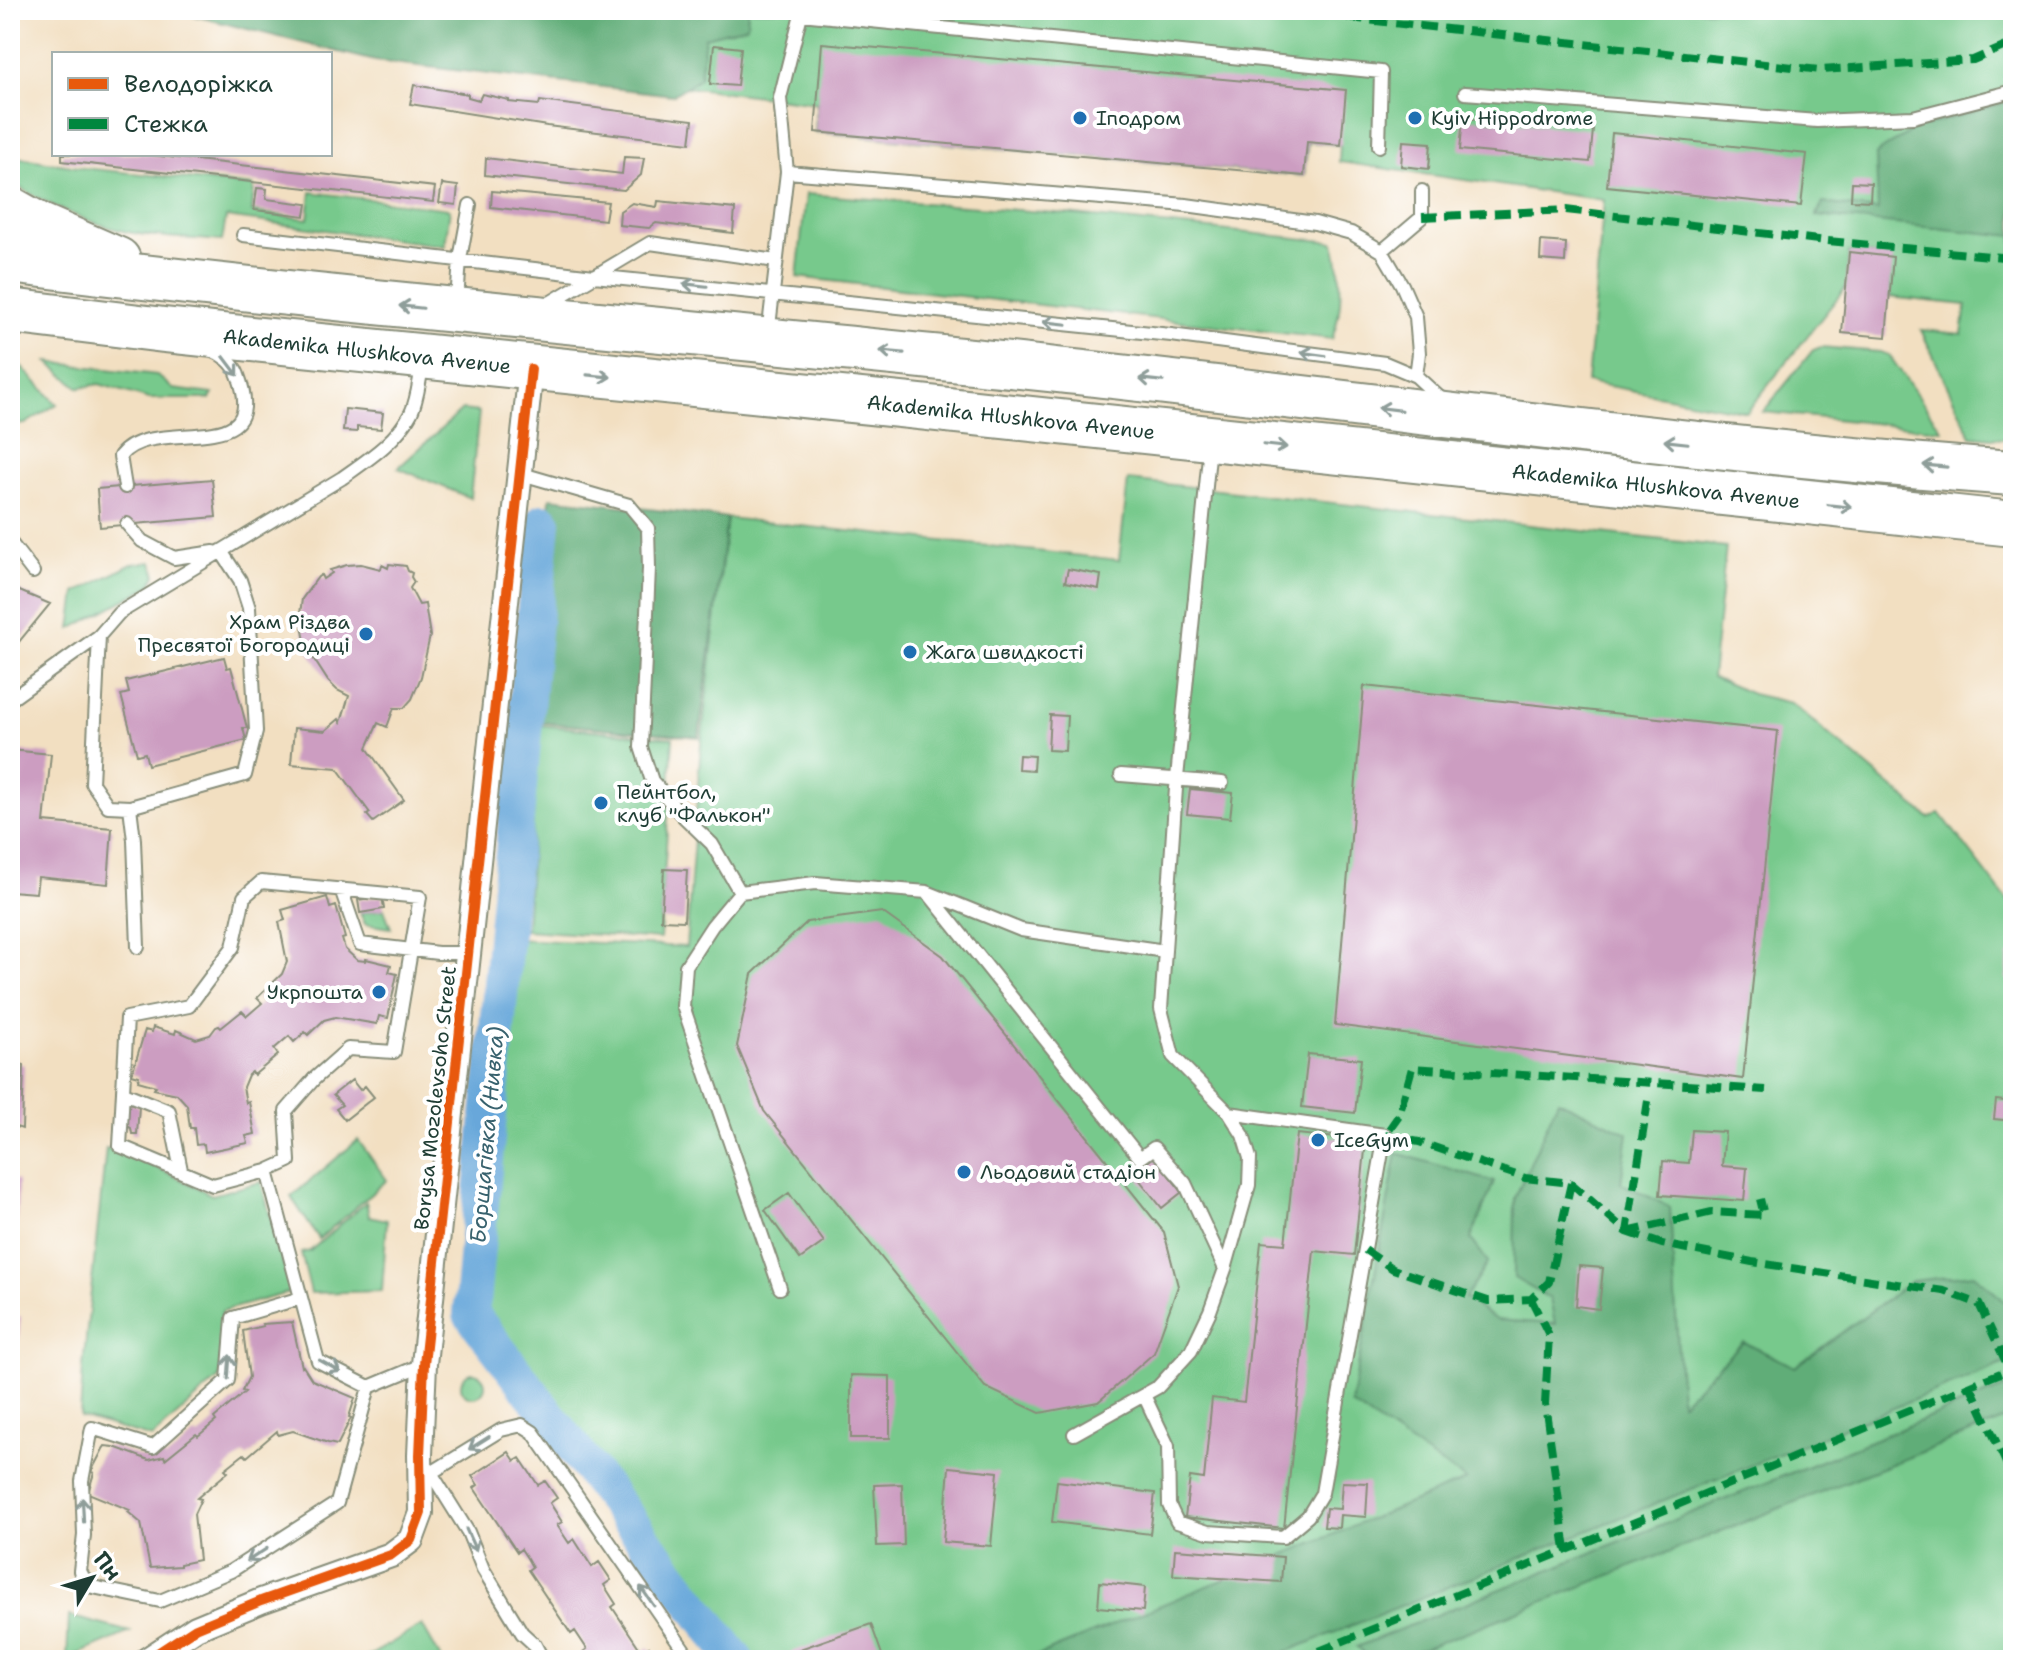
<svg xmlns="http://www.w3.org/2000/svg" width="2023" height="1670" viewBox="0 0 2023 1670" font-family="'Shantell Sans',sans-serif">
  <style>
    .green { fill: #77c98c; stroke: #4b8360; stroke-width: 2 }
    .forest { fill: #61ad78; stroke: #407556; stroke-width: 2 }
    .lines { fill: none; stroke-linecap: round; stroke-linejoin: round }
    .river { stroke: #67a7da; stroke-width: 36 }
    .building { fill: #cc9dc1 }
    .lane-casing { stroke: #888e7a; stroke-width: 16 }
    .street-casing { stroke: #888e7a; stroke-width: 28 }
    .highway-casing { stroke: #888e7a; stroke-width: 48 }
    .lane { stroke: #fff; stroke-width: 12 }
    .street { stroke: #fff; stroke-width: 24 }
    .highway { stroke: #fff; stroke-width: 44 }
    .quiet { stroke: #00873e; stroke-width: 8; stroke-dasharray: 16 8; stroke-linecap: butt }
    .cycleway-casing { stroke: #fff; stroke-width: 15 }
    .cycleway { stroke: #e8590c; stroke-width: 10 }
    .oneway { stroke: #8f9e9a }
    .poi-dot { fill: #1f6fb2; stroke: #fff; stroke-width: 3 }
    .labels { text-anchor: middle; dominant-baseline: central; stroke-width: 8; stroke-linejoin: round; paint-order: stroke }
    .poi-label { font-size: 20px; fill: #1f3d34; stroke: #fff; text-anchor: start }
    .street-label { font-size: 20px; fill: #1f3d34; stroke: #fff }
    .water-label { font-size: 22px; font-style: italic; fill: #38626e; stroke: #fff }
  </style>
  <rect width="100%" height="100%" fill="#fff"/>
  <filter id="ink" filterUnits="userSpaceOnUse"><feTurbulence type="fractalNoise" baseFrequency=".0125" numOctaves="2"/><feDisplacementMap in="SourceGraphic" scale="16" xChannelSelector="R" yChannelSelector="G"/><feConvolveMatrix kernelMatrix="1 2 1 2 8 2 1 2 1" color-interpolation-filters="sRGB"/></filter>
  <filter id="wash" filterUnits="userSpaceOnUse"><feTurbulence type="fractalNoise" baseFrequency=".006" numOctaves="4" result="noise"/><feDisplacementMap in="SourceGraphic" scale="32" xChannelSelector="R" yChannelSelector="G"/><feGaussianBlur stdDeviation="1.8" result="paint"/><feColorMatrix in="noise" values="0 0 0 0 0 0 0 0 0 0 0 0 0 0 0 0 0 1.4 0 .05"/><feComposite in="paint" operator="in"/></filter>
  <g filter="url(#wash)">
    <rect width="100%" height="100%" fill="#f2dfc1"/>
    <path class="green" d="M194 10H2013V440L1971 436 1921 330 1962 334 1966 305 1889 297 1892 257 1849 252 1847 286 1747 412 1587 382 1604 200 1339 162 1340 145 1308 142 1304 176 815 132 817 103 301 40Z
      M10 156 84 168 254 186 252 212 308 219 311 192 450 209 445 246 226 217 222 241C190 238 154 238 123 231 83 221 45 203 10 182Z
      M806 194 1056 213 1334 242C1342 276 1344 306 1332 339L797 277Z
      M1821 347 1880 352 1889 355 1942 430 1763 412 1813 350Z
      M48 362 157 375 173 389 213 394 210 399H149L99 384 79 388Z
      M21 366 57 404 25 424 10 425V368Z
      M462 410 479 412 470 498 398 468Z
      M1128 480 1726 547 1712 677 1752 694 1791 703 1929 818 1940 813 2013 908V1660H747L476 1312 513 939 686 947 701 744 727 518 1119 560Z
      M152 562 156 575 150 586 71 629 76 593 132 564Z
      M539 725 673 738 660 939 526 930Z
      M384 909 391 928 365 924 360 913Z
      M358 1140 387 1180 319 1239 291 1197Z
      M106 1148 124 1151 212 1195 261 1182 291 1292 222 1311 220 1377 152 1438 80 1417 83 1367Z
      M366 1202 369 1216 387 1220 382 1291 311 1293 301 1253 310 1251Z
      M461 1385a12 12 0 1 1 24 0a12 12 0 1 1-24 0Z
      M69 1616 130 1632 67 1659Z
      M422 1625 442 1660H362Z"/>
    <path class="forest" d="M171 10H748L747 26 705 37 700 78 673 95 375 61Z
      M2013 100V236L1816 216 1823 203 1878 210 1876 154 1914 129Z
      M550 498 727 518 699 737 537 722Z
      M1558 1100 1628 1133 1621 1183 1670 1207 1681 1403 1743 1342 1795 1367 1912 1281 1973 1274 2008 1304 2013 1303V1360L1266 1660H1027L1466 1480 1351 1404 1397 1153 1494 1182 1471 1239 1488 1262 1465 1298 1496 1320 1555 1324 1550 1299 1514 1278 1515 1198Z
      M2013 1384V1416L1395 1660 1372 1659 1356 1647Z"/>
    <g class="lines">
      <path class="river" d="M543 522 471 1314 736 1660"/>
    </g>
    <g id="blocks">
      <path class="building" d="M822 43 1346 90 1341 145 1307 142 1304 176 815 132Z
        M714 45 741 48 737 86 710 84Z
        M414 85 468 94V97L479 100 482 94 509 100V102L539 105 540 101 693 120 690 143 547 126 410 104Z
        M1463 118 1593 130 1590 162 1460 150Z
        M1612 133 1807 154 1801 206 1607 186Z
        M1403 141 1431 143 1429 169 1401 166Z
        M62 154H142L435 187 433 202 62 161Z
        M624 157 644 158 641 175 624 190 485 175 486 158 622 174Z
        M1852 182 1871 183 1870 201 1851 200Z
        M442 184 458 186 456 205 439 203Z
        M257 188 267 189 266 199 307 204 305 216 254 210Z
        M492 191 608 202 605 220 491 207Z
        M658 201 735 209 733 233 656 223 649 228 619 225 620 211 632 203 657 207Z
        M1541 241 1566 243 1565 262 1540 260Z
        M1849 252 1893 257 1886 337 1842 333Z
        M345 409 383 413 381 429 357 427V432L343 431Z
        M212 479 216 517 100 527 97 489Z
        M361 564 381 569 382 565 388 568 389 564 406 566 408 571 412 573 411 577 414 582 410 588 419 605 425 604 430 636 421 677 412 699 404 708H394L387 727 378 723 367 748 404 800 373 822 367 815 370 813 337 768 291 764 294 728 325 731 339 719 341 722 349 696 337 690 328 681 306 647 300 614 302 599 318 577 321 575 323 579 332 573 330 570 347 565Z
        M1068 569 1101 575 1099 589 1065 582Z
        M10 587 50 604 14 648 10 647Z
        M224 657 227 668 231 667 247 728H243L246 740 148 765 145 753 137 755 121 695 129 693 126 681Z
        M1364 686 1778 731 1743 1079 1335 1025Z
        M1050 715 1067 716 1065 751 1048 750Z
        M10 750 51 754 44 822 112 828 108 884 38 877 36 893 10 891Z
        M1019 755 1034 756 1033 770 1018 769Z
        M1190 789 1233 793 1230 818 1187 814Z
        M664 869 687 870 684 921 661 920Z
        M382 896 384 909 360 913 358 900Z
        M327 897 330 908 336 906 345 938 342 939 345 949 357 960 365 961 366 959 391 965 389 972 397 974 388 1018 379 1016 377 1024 335 1017 324 1020 308 1035 305 1032 294 1042 289 1036 274 1049 278 1055 254 1075 252 1072 248 1075 243 1087 246 1103 249 1102 255 1134 246 1136 248 1143 205 1152 204 1144 196 1145 194 1128H190L187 1105 177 1094 154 1089 156 1086 138 1081 139 1076 132 1074 145 1030 152 1032 153 1027 175 1034 176 1030 196 1039 210 1035 216 1027 219 1026 221 1028 242 1011 247 1016 262 1003 257 998 282 974 287 962 279 922 285 920 282 910Z
        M882 912 943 956 1164 1232 1178 1286 1154 1353 1098 1402 1040 1413 985 1387 764 1111 737 1046 752 974 807 922Z
        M2008 955H2013V980L2006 979Z
        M1308 1054 1361 1059 1355 1113 1302 1107Z
        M10 1061 24 1065 22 1129 10 1125Z
        M352 1080 360 1090 365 1086 374 1097 345 1120 336 1109 342 1105 333 1095Z
        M1996 1100 2013 1102V1121L1994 1119Z
        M126 1102 139 1106 137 1134H132L131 1128 125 1125Z
        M1692 1130 1725 1132 1722 1166 1747 1168 1744 1201 1660 1195 1663 1161 1689 1163Z
        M1297 1134 1366 1141 1354 1255 1314 1251 1284 1528 1185 1517 1190 1477 1204 1479 1212 1398 1244 1402 1261 1242 1285 1244Z
        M1154 1157 1182 1192 1162 1208 1134 1173Z
        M10 1178 18 1181 16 1261 10 1259Z
        M789 1193 824 1242 800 1259 765 1210Z
        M1579 1266 1603 1268 1599 1309 1576 1306Z
        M21 1316 15 1378 10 1380V1319Z
        M292 1322 302 1367 303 1366 312 1380 355 1398 349 1417 351 1418 339 1442 337 1445 328 1443 293 1431 278 1435 277 1431 247 1457 244 1454 225 1469 228 1472 197 1498 201 1499 194 1514 199 1560 180 1564V1566L150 1568 141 1523 128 1512 130 1510 88 1493 94 1473 91 1472 103 1449 105 1446 114 1447 149 1460 164 1456 165 1459 196 1434 198 1436 216 1421 214 1418 245 1392 242 1391 249 1377 243 1331 263 1326 262 1324Z
        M851 1375 890 1376V1438H851Z
        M509 1452 515 1461 520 1458 538 1485 545 1481 557 1498 550 1503 562 1522 557 1525 569 1543 574 1539 592 1567 599 1562 611 1580 604 1585 616 1604 612 1607 642 1652 649 1647 657 1660H588L583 1652 587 1649 575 1631 571 1634 528 1570 532 1567 527 1558 521 1549 517 1552 474 1488 478 1485 472 1476Z
        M949 1467 998 1472 991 1546 943 1542Z
        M1057 1481 1155 1493 1150 1534 1052 1522Z
        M1342 1482 1368 1483 1366 1517 1340 1515 1339 1528 1324 1527 1326 1508 1340 1509Z
        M902 1484 904 1545 877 1546 874 1485Z
        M1175 1549 1283 1557 1281 1582 1173 1575Z
        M1100 1582 1145 1587 1143 1611 1098 1607Z
        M871 1624 884 1660H784L783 1655Z"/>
    </g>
  </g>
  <g filter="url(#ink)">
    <use href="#blocks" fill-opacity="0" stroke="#888e7a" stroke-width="2"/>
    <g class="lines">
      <defs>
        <path id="lane" d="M1465 93 1817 121 1913 117 2013 91
          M787 172 1186 205 1315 223 1351 233 1382 251 1402 285 1416 317 1419 353 1416 376
          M243 235 594 276 1171 335 1385 363 1416 376 1442 400
          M1382 251 1422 217V191
          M457 301 460 259 470 205
          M546 305 650 243 776 261
          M768 335 787 172 780 98 801 14 1381 72 1379 146
          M522 474 629 505 648 528 649 568 641 747 652 781 682 815 712 844 740 892
          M125 487 120 456C152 413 273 468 238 375 234 363 222 354 211 350
          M127 524 142 541 174 558 214 552
          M10 542 33 572
          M99 636 92 783 108 806 130 807 245 775 256 731 249 608 240 580 221 551
          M10 700 99 636 119 613 342 478C367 460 396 442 411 413 418 399 419 379 423 363
          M1121 775 1222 783
          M130 807 134 840 138 947
          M261 882 420 897 394 1052 348 1049 314 1079 286 1111 289 1161 267 1171 213 1185 120 1146 127 1018 189 1006 233 947 244 897Z
          M341 889 360 944 438 953H469
          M929 894 1140 1158 1154 1148 1185 1183 1225 1269
          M124 1093 169 1111 181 1170
          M267 1171 318 1361 369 1387 337 1503 231 1571 160 1601 88 1586 80 1571 84 1535 82 1481 92 1428 153 1447 228 1380 233 1318 301 1298
          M780 1288 683 1006 686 966 712 926 740 892 815 883 927 892 1021 930 1165 951
          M369 1387 424 1364
          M1144 1395 1168 1446 1169 1505 1177 1522 1208 1532 1283 1537 1308 1516 1322 1493 1385 1135 1229 1113
          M1074 1434 1158 1387 1191 1351 1210 1311 1225 1269 1249 1185 1250 1158 1243 1135 1229 1113 1173 1056 1161 1009 1176 788 1210 446
          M428 1468 468 1532 483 1569 522 1633 535 1645 543 1660
          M431 1473 501 1430 522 1425 533 1432 691 1660"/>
        <path id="street" d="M147 1660 196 1628 261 1601 391 1555 411 1540 421 1513 420 1455 424 1364 531 369"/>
        <path id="highway" d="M10 209 40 226 118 260
          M10 261C358 305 708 332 1057 370 1376 404 1693 450 2013 473
          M10 311 164 330 910 406 2013 524"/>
      </defs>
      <use href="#lane" class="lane-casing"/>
      <use href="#street" class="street-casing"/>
      <use href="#highway" class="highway-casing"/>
      <use href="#lane" class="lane"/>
      <use href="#street" class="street"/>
      <use href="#highway" class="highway"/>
      <path class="quiet" d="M1276 10 1820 70 1973 60 2013 43
        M1422 217 1566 210 1827 241 2013 258
        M1648 1101 1627 1232 1571 1183 1525 1178 1419 1142 1385 1135 1399 1115 1412 1068 1766 1090
        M1627 1232 1662 1244 1752 1262 1944 1291 1979 1304 2009 1369
        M1627 1232 1712 1212 1764 1215 1760 1199
        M1365 1250 1393 1269 1488 1301 1531 1299 1549 1282 1571 1183
        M1531 1299 1549 1335 1545 1404 1566 1550
        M1970 1385 2013 1478
        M1297 1660 2013 1368"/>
      <defs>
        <path id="cycleway" d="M147 1660 196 1628 261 1601 391 1555 411 1540 421 1513 420 1455 424 1364 531 369"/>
      </defs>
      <use href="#cycleway" class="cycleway-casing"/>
      <use href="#cycleway" class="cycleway"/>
    </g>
    <defs><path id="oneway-shaft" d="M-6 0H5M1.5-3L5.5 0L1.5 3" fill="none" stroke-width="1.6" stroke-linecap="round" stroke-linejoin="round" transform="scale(2)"/></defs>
    <g class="oneway">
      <use href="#oneway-shaft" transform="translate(695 285) rotate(-174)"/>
      <use href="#oneway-shaft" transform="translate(411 307) rotate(-174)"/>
      <use href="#oneway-shaft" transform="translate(1055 323) rotate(-174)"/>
      <use href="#oneway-shaft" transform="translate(892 352) rotate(-175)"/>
      <use href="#oneway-shaft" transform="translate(1313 354) rotate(-172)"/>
      <use href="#oneway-shaft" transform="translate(231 366) rotate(53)"/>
      <use href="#oneway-shaft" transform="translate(599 376) rotate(5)"/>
      <use href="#oneway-shaft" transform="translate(1151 380) rotate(-174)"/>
      <use href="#oneway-shaft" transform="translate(1390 409) rotate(-173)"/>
      <use href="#oneway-shaft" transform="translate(1676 442) rotate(-174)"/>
      <use href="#oneway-shaft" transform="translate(1275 446) rotate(6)"/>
      <use href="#oneway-shaft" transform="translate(1935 466) rotate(-175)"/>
      <use href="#oneway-shaft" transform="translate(1840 506) rotate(6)"/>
      <use href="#oneway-shaft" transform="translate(330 1366) rotate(29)"/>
      <use href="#oneway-shaft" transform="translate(229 1367) rotate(-86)"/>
      <use href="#oneway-shaft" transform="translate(479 1443) rotate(148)"/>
      <use href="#oneway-shaft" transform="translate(83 1510) rotate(-93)"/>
      <use href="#oneway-shaft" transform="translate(471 1540) rotate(66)"/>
      <use href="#oneway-shaft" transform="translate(257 1555) rotate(147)"/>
      <use href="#oneway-shaft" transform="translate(647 1596) rotate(-125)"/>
    </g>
  </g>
  <g class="poi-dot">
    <circle cx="1080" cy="118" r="8"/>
    <circle cx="1415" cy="118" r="8"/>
    <circle cx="366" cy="634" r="8"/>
    <circle cx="910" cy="652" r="8"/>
    <circle cx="601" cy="803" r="8"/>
    <circle cx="379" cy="992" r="8"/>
    <circle cx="1318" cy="1140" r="8"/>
    <circle cx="964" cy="1172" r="8"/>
  </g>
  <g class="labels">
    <g class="poi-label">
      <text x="1096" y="118">Іподром</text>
      <text x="1431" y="118">Kyiv Hippodrome</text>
      <text x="350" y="622" text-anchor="end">Храм Різдва<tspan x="350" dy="23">Пресвятої Богородиці</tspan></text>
      <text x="926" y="652">Жага швидкості</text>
      <text x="617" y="792">Пейнтбол,<tspan x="617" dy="23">клуб "Фалькон"</tspan></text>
      <text x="363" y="992" text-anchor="end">Укрпошта</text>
      <text x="1334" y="1140">IceGym</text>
      <text x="980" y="1172">Льодовий стадіон</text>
    </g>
    <g class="street-label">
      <text transform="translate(367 351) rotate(6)">Akademika Hlushkova Avenue</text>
      <text transform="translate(1011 417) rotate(6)">Akademika Hlushkova Avenue</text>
      <text transform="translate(1656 486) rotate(6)">Akademika Hlushkova Avenue</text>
      <text transform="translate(435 1098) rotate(-84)">Borysa Mozolevsoho Street</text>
    </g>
    <g class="water-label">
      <text transform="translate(487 1135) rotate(-85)">Борщагівка (Нивка)</text>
    </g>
  </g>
  <rect width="2023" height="1670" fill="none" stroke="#fff" stroke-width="40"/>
  <rect x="52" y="52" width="280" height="104" fill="#ffffff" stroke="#a5b1ae" stroke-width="2"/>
  <rect x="68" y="78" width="40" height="12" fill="#e8590c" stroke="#a5b1ae" stroke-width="2"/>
  <text x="124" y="92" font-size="24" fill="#1f3d34">Велодоріжка</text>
  <rect x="68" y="118" width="40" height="12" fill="#00873e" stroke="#a5b1ae" stroke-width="2"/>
  <text x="124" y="132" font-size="24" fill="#1f3d34">Стежка</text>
  <g transform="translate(92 1578) rotate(52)" stroke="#ffffff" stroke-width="6" paint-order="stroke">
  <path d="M0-6L14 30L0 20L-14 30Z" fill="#1f3d34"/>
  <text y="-12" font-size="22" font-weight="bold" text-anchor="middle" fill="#1f3d34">Пн</text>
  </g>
</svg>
